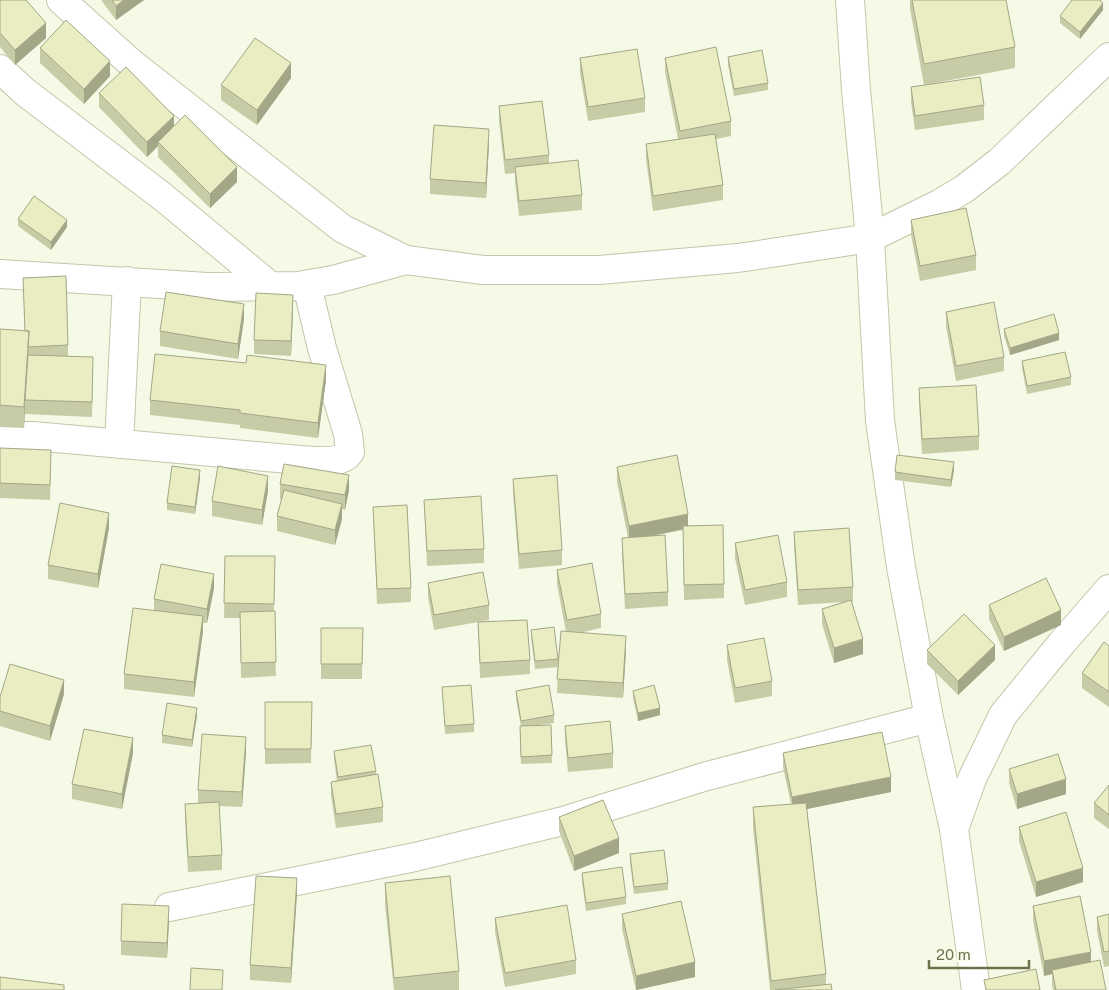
<svg xmlns="http://www.w3.org/2000/svg" width="1109" height="990" viewBox="0 0 1109 990" font-family="'Public Sans',sans-serif">
  <style>
    .lines { fill: none; stroke-linecap: round; stroke-linejoin: round }
    .street-casing { stroke: #c2c6a9; stroke-width: 30 }
    .secondary-casing { stroke: #c4c8a7; stroke-width: 30 }
    .street { stroke: #fff; stroke-width: 28 }
    .secondary { stroke: #fff; stroke-width: 28 }
    .wall { fill: #c8cca6 }
    .shaded-wall { fill: #a3a687 }
    .building { fill: #e9edc1; stroke: #a3a687 }
  </style>
  <rect width="100%" height="100%" fill="#f4fae6"/>
  <g class="lines">
    <defs>
      <path id="street" d="M61 0 130 62 343 229 406 260 483 270H599L738 258 870 238 939 204 964 189 999 162 1109 57
        M0 69 25 92 163 197 269 285
        M0 274 207 287 298 286 333 280 406 260
        M0 436H33L300 460C316 460 340 466 350 452L348 434 322 348 307 285
        M119 444 127 281
        M954 829 972 779 1003 715 1061 644 1109 589
        M169 907 415 857 563 821 707 776 929 718"/>
      <path id="secondary" d="M850 0 856 90 870 238 880 421 901 567 929 718 954 829 976 990"/>
    </defs>
    <use href="#street" class="street-casing"/>
    <use href="#secondary" class="secondary-casing"/>
    <use href="#street" class="street"/>
    <use href="#secondary" class="secondary"/>
  </g>
  <path class="wall" d="M0 0 46 38 15 65 0 47Z
    M101 0H144L116 20Z
    M910 0H1006L1015 47V68L924 85 910 9Z
    M1103 10 1080 39 1060 23V16Z
    M40 48 110 76 84 104 40 63Z
    M728 57 768 83V90L734 96 728 65Z
    M580 58 645 98V112L588 121 580 73Z
    M665 58 731 121V136L716 139 723 185V200L653 211 646 159V144L678 139 665 72Z
    M291 78 257 125 221 100V85Z
    M911 87 984 105V120L915 130 911 102Z
    M99 93 174 126 237 182 210 208 158 157V146L147 157 99 107Z
    M499 106 549 155V163L582 195V210L519 216 515 182V173L505 174 499 121Z
    M489 143 486 198 430 194V179Z
    M18 219 67 227 51 250 18 226Z
    M911 220 976 255V270L920 281 911 235Z
    M23 278 68 345V356L93 372 92 417 25 414V413L24 428 0 427V330L25 331Z
    M293 309 291 356 254 354V340Z
    M946 312 1004 357V371L956 381 946 326Z
    M244 319 238 359 160 346V331Z
    M1004 329 1059 340 1010 355 1004 336Z
    M1022 361 1071 377V385L1027 394 1022 368Z
    M326 380 318 438 240 428V425L150 415V400Z
    M919 388 979 436V450L922 454 919 403Z
    M0 448 51 464 50 500 0 498Z
    M617 467 688 526 724 584V598L684 600 683 530 651 536 668 592V606L625 609 622 553V538H628L617 482Z
    M954 470 951 487 895 480V472Z
    M200 478 195 514 167 510V503Z
    M513 479 562 550V565L519 569 513 493Z
    M280 484 349 490 345 510 342 509V519L335 545 277 531V516L282 499H280Z
    M268 491 262 525 212 516V501Z
    M424 500 484 549V563L427 566Z
    M373 507 411 588V602L377 604Z
    M109 528 98 588 48 579V565Z
    M794 532 853 587V602H852L863 654 834 663 822 624V609L843 602 798 605 794 546Z
    M735 543 787 582V597L745 605 735 558Z
    M225 556H275L274 611 276 676 241 678 240 618H224Z
    M557 570 601 614V628L579 633 626 650 623 698 557 693 558 667 535 669 531 637V630L558 659V665L566 632 557 584Z
    M428 583 489 605V620L434 630 428 597Z
    M214 588 207 623H203V631L194 697 124 689V674L154 610V599Z
    M989 605 1061 625 1004 651 989 619Z
    M478 622 530 660V674L480 678Z
    M321 628H363L362 679H321Z
    M727 645 772 681V696L735 703 727 660Z
    M1109 646V707L1082 688V673Z
    M927 650 995 660 958 695 927 664Z
    M442 687 474 724V732L445 734Z
    M516 691 554 715V723L539 725H551L552 763 521 764 520 734 521 726 516 699Z
    M633 691 660 715 638 721 633 698Z
    M64 694 50 741 0 726V697Z
    M265 702H312L311 763 265 764Z
    M197 716 192 747 162 743V735Z
    M565 726 613 753V768L568 772 565 740Z
    M334 751 376 771V774L383 807V822L336 828 331 796V782L337 781 334 759Z
    M246 752 242 807 219 806 222 855V870L188 872 185 819V804L198 803V790Z
    M133 753 122 809 72 799V784Z
    M783 753 891 792 807 809 826 974V985L832 990H770L753 828V807L791 804 783 767Z
    M1009 769 1066 794 1017 809 1009 783Z
    M1109 785V829L1094 818V803Z
    M559 817 619 853 574 871 559 831Z
    M1019 827 1083 882 1036 897 1019 841Z
    M630 854 668 883V890L634 894 630 862Z
    M582 873 626 897V904L586 911 582 881Z
    M385 883 459 971V990H394L385 904Z
    M297 893 291 983 250 980V965Z
    M1033 906 1091 962 1106 990H1053L1052 985V974L1044 976 1033 921Z
    M622 914 695 977 636 990 622 929Z
    M1109 914V966L1104 967 1097 931V917Z
    M495 918 576 960V974L505 987 495 932Z
    M169 921 167 958 121 955V941Z"/>
  <path class="shaded-wall" d="M124 0H144L116 20V6Z
    M1103 3V10L1080 39V32Z
    M46 23V38L15 65V50Z
    M110 61V76L84 104V89Z
    M291 63V78L257 125V110Z
    M174 116V131L158 142V146L147 157V142Z
    M489 129V143L486 198V183Z
    M237 167V182L210 208V194Z
    M67 220V227L51 250V242Z
    M293 295V309L291 356V341Z
    M244 304V319L238 359V344Z
    M29 331 28 361 25 400 24 428V407Z
    M1059 333V340L1010 355V348Z
    M326 365V380L318 438V423Z
    M954 462V470L951 487V480Z
    M200 470V478L195 514V507Z
    M349 475V490L345 510V495Z
    M268 476V491L262 525V510Z
    M342 504V519L335 545V530Z
    M109 513V528L98 588V574Z
    M688 514V528L629 541V526Z
    M214 574V588L207 623V609Z
    M1061 610V625L1004 651V637Z
    M203 616V631L194 697V682Z
    M626 636V650L623 698V683Z
    M863 639V654L834 663V648Z
    M995 645V660L958 695V681Z
    M64 680V694L50 741V726Z
    M197 708V716L192 747V740Z
    M660 708V715L638 721V713Z
    M246 737V752L242 807V792Z
    M133 738V753L122 809V794Z
    M891 777V792L792 812V797Z
    M1066 779V794L1017 809V794Z
    M619 838V853L574 871V856Z
    M1083 868V882L1036 897V882Z
    M297 878V893L291 983V968Z
    M169 906V921L167 958V943Z
    M1091 952V966L1052 970V974L1044 976V961Z
    M695 962V977L636 990V976Z"/>
  <path class="building" d="M0 0H26L46 23 15 50 0 33Z
    M112 0H124L116 6Z
    M912 0H1006L1015 47 924 64Z
    M1072 0H1100L1103 3 1080 32 1060 16Z
    M66 20 110 61 84 89 40 48Z
    M255 38 291 63 257 110 221 85Z
    M716 47 731 121 680 131 665 58Z
    M637 49 645 98 588 107 580 58Z
    M762 50 768 83 734 89 728 57Z
    M126 67 174 116 147 142 99 93Z
    M980 77 984 105 915 116 911 87Z
    M542 101 549 155 505 160 499 106Z
    M185 115 237 167 210 194 158 142Z
    M434 125 489 129 486 183 430 179Z
    M715 134 723 185 653 196 646 144Z
    M578 160 582 195 519 201 515 167Z
    M34 196 67 220 51 242 18 219Z
    M966 208 976 255 920 266 911 220Z
    M66 276 68 345 28 347 29 331H25L23 278Z
    M166 292 244 304 238 344 160 331Z
    M256 293 293 295 291 341 254 340Z
    M994 302 1004 357 956 366 946 312Z
    M1054 314 1059 333 1010 348 1004 329Z
    M0 329 29 331 24 407 0 405Z
    M1065 352 1071 377 1027 386 1022 361Z
    M155 354 246 363 247 355 326 365 318 423 240 413V410L150 400Z
    M28 355 93 357 92 402 25 400Z
    M976 385 979 436 922 439 919 388Z
    M0 448 51 450 50 485 0 483Z
    M677 455 688 514 629 526 617 467Z
    M897 455 954 462 951 480 895 472Z
    M284 464 349 475 345 495 280 484Z
    M172 466 200 470 195 507 167 503Z
    M218 466 268 476 262 510 212 501Z
    M557 475 562 550 519 554 513 479Z
    M284 490 342 504 335 530 277 516Z
    M481 496 484 549 427 551 424 500Z
    M60 503 109 513 98 574 48 565Z
    M407 505 411 588 377 589 373 507Z
    M723 525 724 584 684 585 683 526Z
    M849 528 853 587 798 590 794 532Z
    M665 535 668 592 625 594 622 538Z
    M778 535 787 582 745 590 735 543Z
    M225 556H275L274 604 224 603Z
    M592 563 601 614 567 620 557 570Z
    M161 564 214 574 207 609 154 599Z
    M483 572 489 605 434 615 428 583Z
    M1046 578 1061 610 1004 637 989 605Z
    M851 600 863 639 834 648 822 609Z
    M133 608 203 616 194 682 124 674Z
    M275 611 276 662 241 663 240 612Z
    M964 614 995 645 958 681 927 650Z
    M527 620 530 660 480 663 478 622Z
    M554 627 558 659 535 661 531 630Z
    M321 628H363L362 664H321Z
    M561 631 626 636 623 683 557 679Z
    M764 638 772 681 735 688 727 645Z
    M1104 642 1109 646V692L1082 673Z
    M10 664 64 680 50 726 0 711V697Z
    M471 685 474 724 445 726 442 687Z
    M549 685 554 715 521 721 516 691Z
    M654 685 660 708 638 713 633 691Z
    M265 702H312L311 749H265Z
    M167 703 197 708 192 740 162 735Z
    M610 721 613 753 568 758 565 726Z
    M551 725 552 755 521 757 520 726Z
    M84 729 133 738 122 794 72 784Z
    M882 732 891 777 792 797 783 753Z
    M202 734 246 737 242 792 198 790Z
    M371 745 376 771 338 777 334 751Z
    M1058 754 1066 779 1017 794 1009 769Z
    M378 774 383 807 336 814 331 782Z
    M1109 785V815L1094 803Z
    M603 800 619 838 574 856 559 817Z
    M219 802 222 855 188 857 185 804Z
    M806 803 826 974 771 981 753 807Z
    M1066 812 1083 868 1036 882 1019 827Z
    M664 850 668 883 634 887 630 854Z
    M622 867 626 897 586 903 582 873Z
    M256 876 297 878 291 968 250 965Z
    M450 876 459 971 394 978 385 883Z
    M1080 896 1091 952 1044 961 1033 906Z
    M681 901 695 962 636 976 622 914Z
    M122 904 169 906 167 943 121 941Z
    M567 905 576 960 505 973 495 918Z
    M1109 914V951L1104 952 1097 917Z
    M1100 960 1106 990H1056L1052 970Z
    M191 968 223 970 222 990H190Z
    M1036 969 1040 990H986L984 980Z
    M0 977 64 985V990H0Z
    M831 984 832 990H775Z"/>
  <path d="M929 960v8h100v-8" fill="none" stroke="#6f714d" stroke-width="2.5"/>
  <text x="936" y="960" font-size="15" fill="#6f714d" stroke="#f8fdec" stroke-width="4" paint-order="stroke">20 m</text>
</svg>
